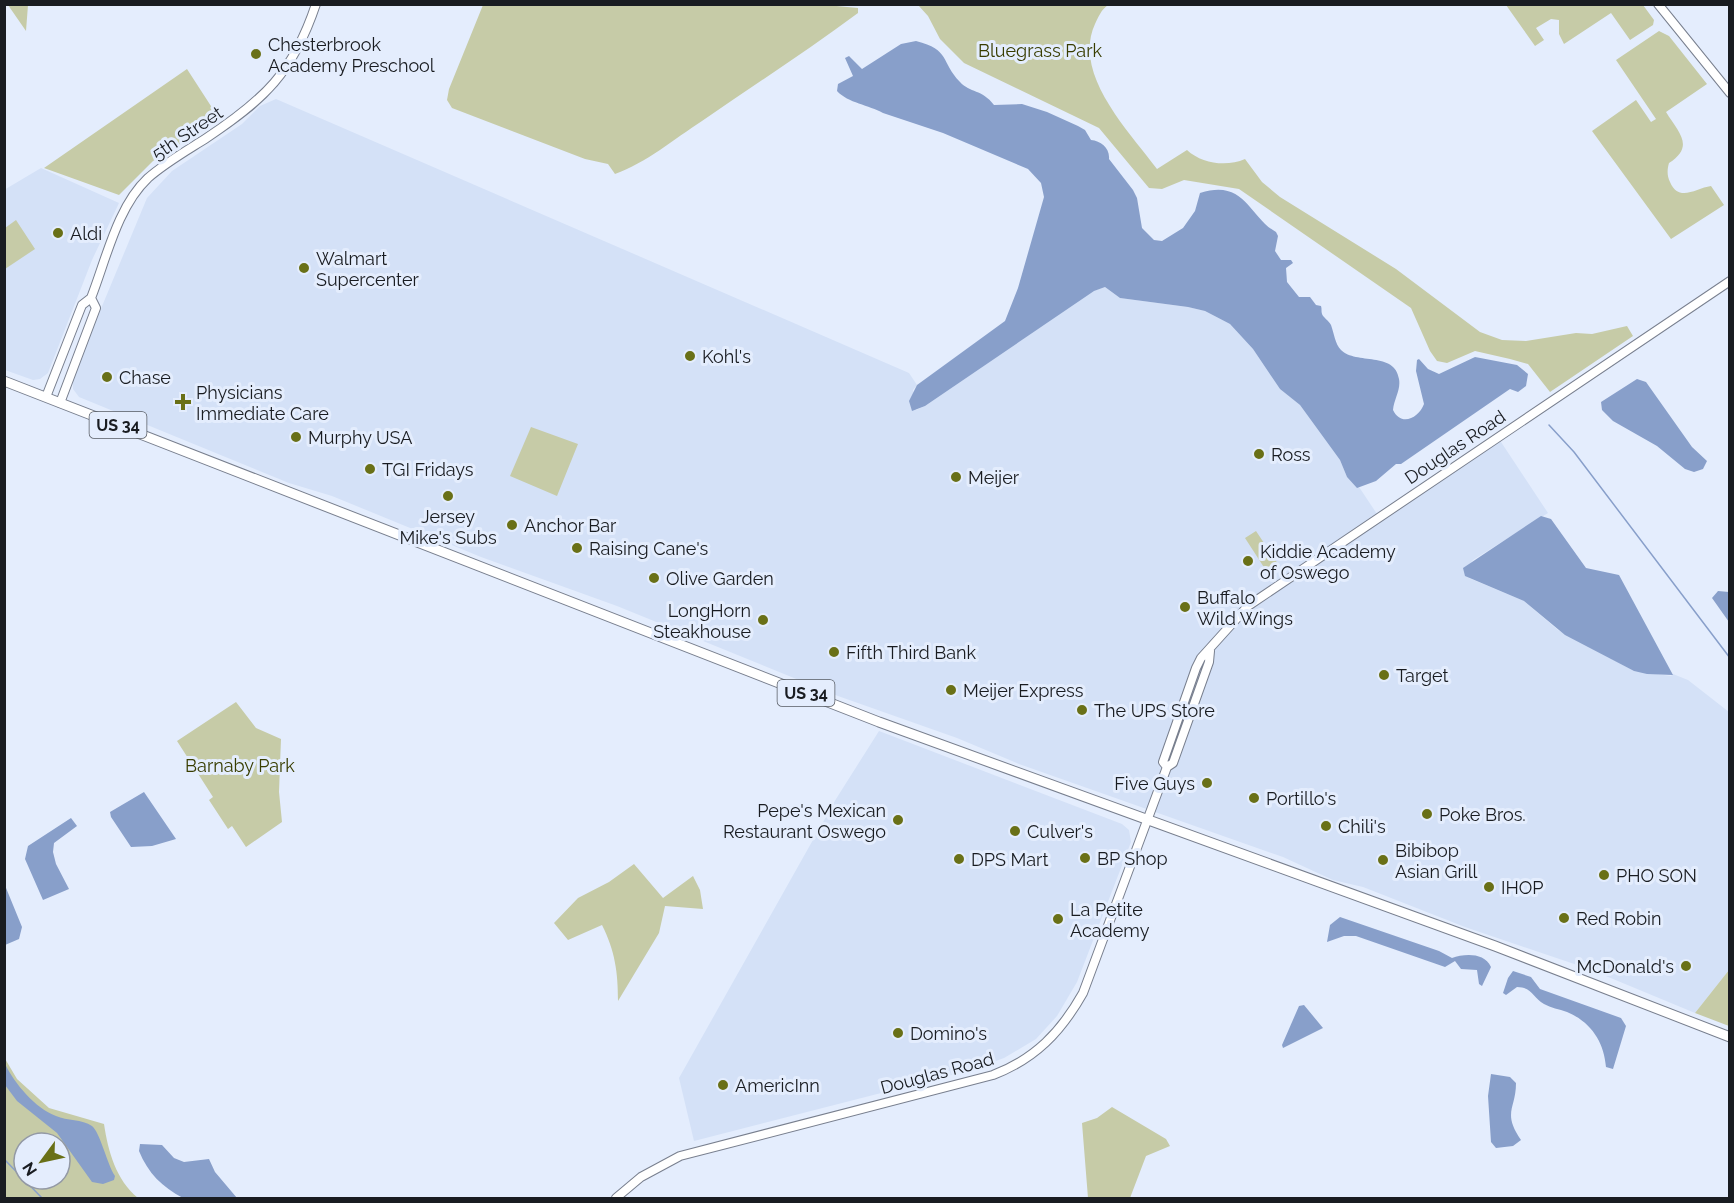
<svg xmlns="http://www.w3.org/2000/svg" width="1734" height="1203" viewBox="0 0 1734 1203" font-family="Raleway,sans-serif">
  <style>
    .built { fill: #d4e1f7 }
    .green { fill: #c6cba7; fill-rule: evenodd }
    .water { fill: #889fca }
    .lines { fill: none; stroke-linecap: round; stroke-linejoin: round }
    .stream { stroke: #889fca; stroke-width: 1.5 }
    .tertiary-casing { stroke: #787f8e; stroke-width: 10 }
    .secondary-casing { stroke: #787f8e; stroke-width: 10 }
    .primary-casing { stroke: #787f8e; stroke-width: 11 }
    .tertiary { stroke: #fff; stroke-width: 8 }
    .secondary { stroke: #fff; stroke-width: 8 }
    .primary { stroke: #fff; stroke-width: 9 }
    .poi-dot { fill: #697017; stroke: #e4edfd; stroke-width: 2 }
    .labels { text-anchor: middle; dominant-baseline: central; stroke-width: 6; stroke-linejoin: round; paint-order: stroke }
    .shield { fill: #e4edfd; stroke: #565b63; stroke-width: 1.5 }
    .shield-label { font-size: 16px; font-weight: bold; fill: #191c21 }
    .poi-label { font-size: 18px; fill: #191c21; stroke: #e4edfd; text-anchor: start }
    .park-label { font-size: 18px; fill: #383d00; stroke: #e4edfd }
    .street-label { font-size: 18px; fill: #191c21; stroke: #e4edfd }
  </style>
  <rect width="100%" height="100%" fill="#e4edfd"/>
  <path class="built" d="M276 99 909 373 917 385 913 390 916 410 925 406 1093 291 1105 287 1120 298 1188 307 1205 311 1230 324 1253 349 1280 389 1300 405 1340 460 1347 477 1359 487 1381 520 1499 439 1548 513 1473 560 1468 566 1469 578 1524 601 1558 630 1634 671 1671 676 1673 674 1688 680 1729 712V970L1695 1013 1589 969 1465 927 1363 887 1333 880 1283 857 1019 764 957 738 838 696 617 606 481 557 332 496 289 483 79 397 73 389V376L147 198 172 171 242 124 260 106Z
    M41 168 119 203 92 260 48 373 40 379 33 380 5 370 4 190Z
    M879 731 1122 824 1129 830 1131 842 1077 982 1057 1016 1036 1039 1004 1058 971 1070 694 1141 679 1078 836 799Z"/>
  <path class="green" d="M815 4 858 8V13C807 51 754 85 702 121 674 139 646 163 615 174L608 164 585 159 452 108 447 100 449 89 483 5Z
    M8 5H28L26 31Z
    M918 5H1108C1101 10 1099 16 1095 24 1072 74 1129 131 1157 169L1187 150C1202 164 1227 167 1245 159L1262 182 1280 197 1396 269 1480 332 1502 340 1526 341 1576 333 1592 334 1627 326 1633 336 1550 392 1528 364 1510 359 1475 351 1447 363 1437 361 1430 351 1411 308 1239 189 1184 180 1162 189 1149 188 1099 128 964 63 940 39 928 16Z
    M1506 5H1643L1654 20 1653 25 1630 40 1611 13 1564 44 1559 34V20L1551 19 1536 28 1544 40 1535 46Z
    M1659 31 1669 36 1707 84 1666 112C1679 133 1695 146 1669 163 1667 170 1667 176 1670 182 1679 203 1696 188 1711 186L1724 205 1671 239 1592 131 1636 100 1651 122 1656 119 1616 60Z
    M187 69 220 120 153 161 119 195 44 168Z
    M16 220 35 249 5 269V228Z
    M531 427 578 444 557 496 510 476Z
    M1256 531 1278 564 1267 572 1245 538Z
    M236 702 256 728 281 739 279 792 282 822 246 847 232 826 228 829 209 800 213 797 177 741Z
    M634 864 663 898 693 876 700 890 703 909 665 906 659 933 618 1001C618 972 615 951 602 925L568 940 554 923 578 898 609 882Z
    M1729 970 1730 1026H1729L1695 1013Z
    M4 1057 17 1079 49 1108 104 1124C108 1151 116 1180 138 1198H5ZM24 1143H60V1179H24Z
    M1112 1107 1166 1139 1170 1146 1146 1156 1130 1198H1088L1082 1123 1097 1118Z"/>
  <path class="water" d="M916 41C951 50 940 61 960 82 970 93 982 89 994 105L1022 104 1047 112 1078 126 1085 130 1091 140C1101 141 1110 148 1109 159L1133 190 1137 198 1142 228 1154 240 1162 241 1183 228 1195 211 1200 193C1245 178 1249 217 1276 232L1278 236 1275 251 1281 260H1291L1293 263 1286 268 1287 282 1299 297H1310L1316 305 1321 306C1322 309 1321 311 1322 314 1323 317 1329 321 1331 325 1334 333 1335 344 1341 350 1356 365 1395 351 1399 379 1401 390 1394 399 1393 410 1401 427 1419 418 1424 404L1416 371 1417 360 1419 359 1428 369 1439 374 1475 357 1517 365 1528 374 1526 386 1518 392 1510 389 1401 464H1396L1376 481 1357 488 1347 477 1340 460 1300 405 1280 389 1253 349 1230 324 1205 311 1188 307 1120 298 1105 287 1094 291 925 406 912 411 909 401 917 385 1005 321 1018 288 1044 197 1041 183 1028 169 943 133 883 113C869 105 848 103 837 91L838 84 853 76 845 58 849 56 862 69 901 44Z
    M1637 379 1646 382 1692 447 1707 461 1703 469 1694 472 1685 469 1657 446 1613 421 1602 410 1601 402Z
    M1541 516 1551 519 1586 568 1619 575 1673 675 1647 674 1634 671 1565 635 1524 601 1465 576 1463 568Z
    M1718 591 1729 592V622L1712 598Z
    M144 792 176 839 152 846 131 847 111 817 110 812Z
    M71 818 77 826 54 843 53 852 56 864 69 889 43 900 25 859 28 846Z
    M4 883 22 927 19 939 5 945Z
    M1340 917 1439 951 1452 958C1464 954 1484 952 1491 967L1482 986 1479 984 1477 970 1461 969 1455 961 1445 967 1356 936H1344L1327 942 1330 925Z
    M1513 971 1531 977 1540 989 1621 1018 1626 1026 1613 1069 1606 1067C1604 1042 1591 1022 1567 1012 1559 1009 1551 1008 1544 1004 1533 998 1532 987 1517 987L1506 995 1503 993 1508 978Z
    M1304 1005 1323 1028 1283 1048 1282 1045 1299 1006Z
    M5 1064C15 1084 35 1108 56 1116 67 1121 82 1119 92 1126 100 1132 107 1164 115 1176L114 1180 103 1184 92 1182 57 1133 17 1101 5 1085Z
    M1491 1074 1510 1077 1516 1083C1516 1109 1502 1112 1521 1140L1513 1146 1496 1148 1491 1142 1488 1096Z
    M140 1144 162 1145 174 1158 184 1162 209 1159 215 1172 237 1198H183C162 1187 148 1173 139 1151Z"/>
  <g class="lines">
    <path class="stream" d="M1549 425 1574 452 1730 658
      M4 1159 42 1198"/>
    <defs>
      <path id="tertiary" d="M46 397 82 305 91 298C106 260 117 207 148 178 165 163 186 151 205 139 264 100 293 73 316 4
        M60 403 96 308 91 298
        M1167 767 1163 762 1196 668 1201 658 1248 606 1730 281
        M616 1198 641 1177 680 1156 993 1075C1035 1059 1061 1032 1083 993L1167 767 1173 763 1209 662 1210 651"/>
      <path id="secondary" d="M1658 4 1730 93"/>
      <path id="primary" d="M4 381 879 722 1495 946 1730 1037"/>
    </defs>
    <use href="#tertiary" class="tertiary-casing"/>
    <use href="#secondary" class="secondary-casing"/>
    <use href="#primary" class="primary-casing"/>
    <use href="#tertiary" class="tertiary"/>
    <use href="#secondary" class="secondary"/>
    <use href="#primary" class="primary"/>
  </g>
  <g class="poi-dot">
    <circle cx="256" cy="54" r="6"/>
    <circle cx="58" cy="233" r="6"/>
    <circle cx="304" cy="268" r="6"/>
    <circle cx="690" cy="356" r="6"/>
    <circle cx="107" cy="377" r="6"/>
    <path d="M180 393h6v6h6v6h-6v6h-6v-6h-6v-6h6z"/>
    <circle cx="296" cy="437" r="6"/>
    <circle cx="1259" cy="454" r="6"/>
    <circle cx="370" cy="469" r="6"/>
    <circle cx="956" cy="477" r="6"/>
    <circle cx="448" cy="496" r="6"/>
    <circle cx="512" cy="525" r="6"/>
    <circle cx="577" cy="548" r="6"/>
    <circle cx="1248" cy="561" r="6"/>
    <circle cx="654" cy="578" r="6"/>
    <circle cx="1185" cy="607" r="6"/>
    <circle cx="763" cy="620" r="6"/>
    <circle cx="834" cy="652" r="6"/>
    <circle cx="1384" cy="675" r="6"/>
    <circle cx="951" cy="690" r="6"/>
    <circle cx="1082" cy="710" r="6"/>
    <circle cx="1207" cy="783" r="6"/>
    <circle cx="1254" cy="798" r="6"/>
    <circle cx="1427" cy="814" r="6"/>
    <circle cx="898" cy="820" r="6"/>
    <circle cx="1326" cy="826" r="6"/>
    <circle cx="1015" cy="831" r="6"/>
    <circle cx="1085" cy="858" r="6"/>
    <circle cx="959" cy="859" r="6"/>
    <circle cx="1383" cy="860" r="6"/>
    <circle cx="1604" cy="875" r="6"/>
    <circle cx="1489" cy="887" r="6"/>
    <circle cx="1564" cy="918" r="6"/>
    <circle cx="1058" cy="919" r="6"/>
    <circle cx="1686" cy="966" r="6"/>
    <circle cx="898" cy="1033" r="6"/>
    <circle cx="723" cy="1085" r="6"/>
  </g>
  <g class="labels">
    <g class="shield">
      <rect x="89.5" y="412" width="57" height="26" rx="4.5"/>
      <rect x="777.5" y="680" width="57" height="26" rx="4.5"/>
    </g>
    <g class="shield-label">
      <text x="118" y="425">US 34</text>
      <text x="806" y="693">US 34</text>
    </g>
    <g class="poi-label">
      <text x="268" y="44">Chesterbrook<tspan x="268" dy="21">Academy Preschool</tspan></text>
      <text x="70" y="233">Aldi</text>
      <text x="316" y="258">Walmart<tspan x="316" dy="21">Supercenter</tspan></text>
      <text x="702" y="356">Kohl's</text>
      <text x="119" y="377">Chase</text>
      <text x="196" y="392">Physicians<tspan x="196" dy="21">Immediate Care</tspan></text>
      <text x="308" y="437">Murphy USA</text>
      <text x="1271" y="454">Ross</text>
      <text x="382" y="469">TGI Fridays</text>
      <text x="968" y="477">Meijer</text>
      <text x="448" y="516" text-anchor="middle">Jersey<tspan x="448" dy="21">Mike's Subs</tspan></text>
      <text x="524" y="525">Anchor Bar</text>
      <text x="589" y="548">Raising Cane's</text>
      <text x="1260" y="551">Kiddie Academy<tspan x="1260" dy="21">of Oswego</tspan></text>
      <text x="666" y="578">Olive Garden</text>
      <text x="1197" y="597">Buffalo<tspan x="1197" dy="21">Wild Wings</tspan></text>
      <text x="751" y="610" text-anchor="end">LongHorn<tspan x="751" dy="21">Steakhouse</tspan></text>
      <text x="846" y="652">Fifth Third Bank</text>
      <text x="1396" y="675">Target</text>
      <text x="963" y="690">Meijer Express</text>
      <text x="1094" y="710">The UPS Store</text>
      <text x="1195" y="783" text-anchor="end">Five Guys</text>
      <text x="1266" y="798">Portillo's</text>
      <text x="886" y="810" text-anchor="end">Pepe's Mexican<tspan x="886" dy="21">Restaurant Oswego</tspan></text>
      <text x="1439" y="814">Poke Bros.</text>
      <text x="1338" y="826">Chili's</text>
      <text x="1027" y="831">Culver's</text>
      <text x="1395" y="850">Bibibop<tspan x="1395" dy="21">Asian Grill</tspan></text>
      <text x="1097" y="858">BP Shop</text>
      <text x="971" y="859">DPS Mart</text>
      <text x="1616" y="875">PHO SON</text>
      <text x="1501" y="887">IHOP</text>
      <text x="1070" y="909">La Petite<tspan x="1070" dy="21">Academy</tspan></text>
      <text x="1576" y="918">Red Robin</text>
      <text x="1674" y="966" text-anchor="end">McDonald's</text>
      <text x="910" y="1033">Domino's</text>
      <text x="735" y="1085">AmericInn</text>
    </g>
    <g class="park-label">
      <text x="1040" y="50">Bluegrass Park</text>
      <text x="240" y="765">Barnaby Park</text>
    </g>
    <g class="street-label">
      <text transform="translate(187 133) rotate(-34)">5th Street</text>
      <text transform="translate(1455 447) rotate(-34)">Douglas Road</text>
      <text transform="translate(937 1073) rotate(-15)">Douglas Road</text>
    </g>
  </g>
  <rect width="1734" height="1203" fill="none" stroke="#191c21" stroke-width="12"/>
  <g transform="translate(42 1161) rotate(237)"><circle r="28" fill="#e4edfd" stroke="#9399a5" stroke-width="1.5"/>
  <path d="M0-4.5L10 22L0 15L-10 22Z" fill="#697017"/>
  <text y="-9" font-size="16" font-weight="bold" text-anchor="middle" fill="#191c21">N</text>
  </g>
</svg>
